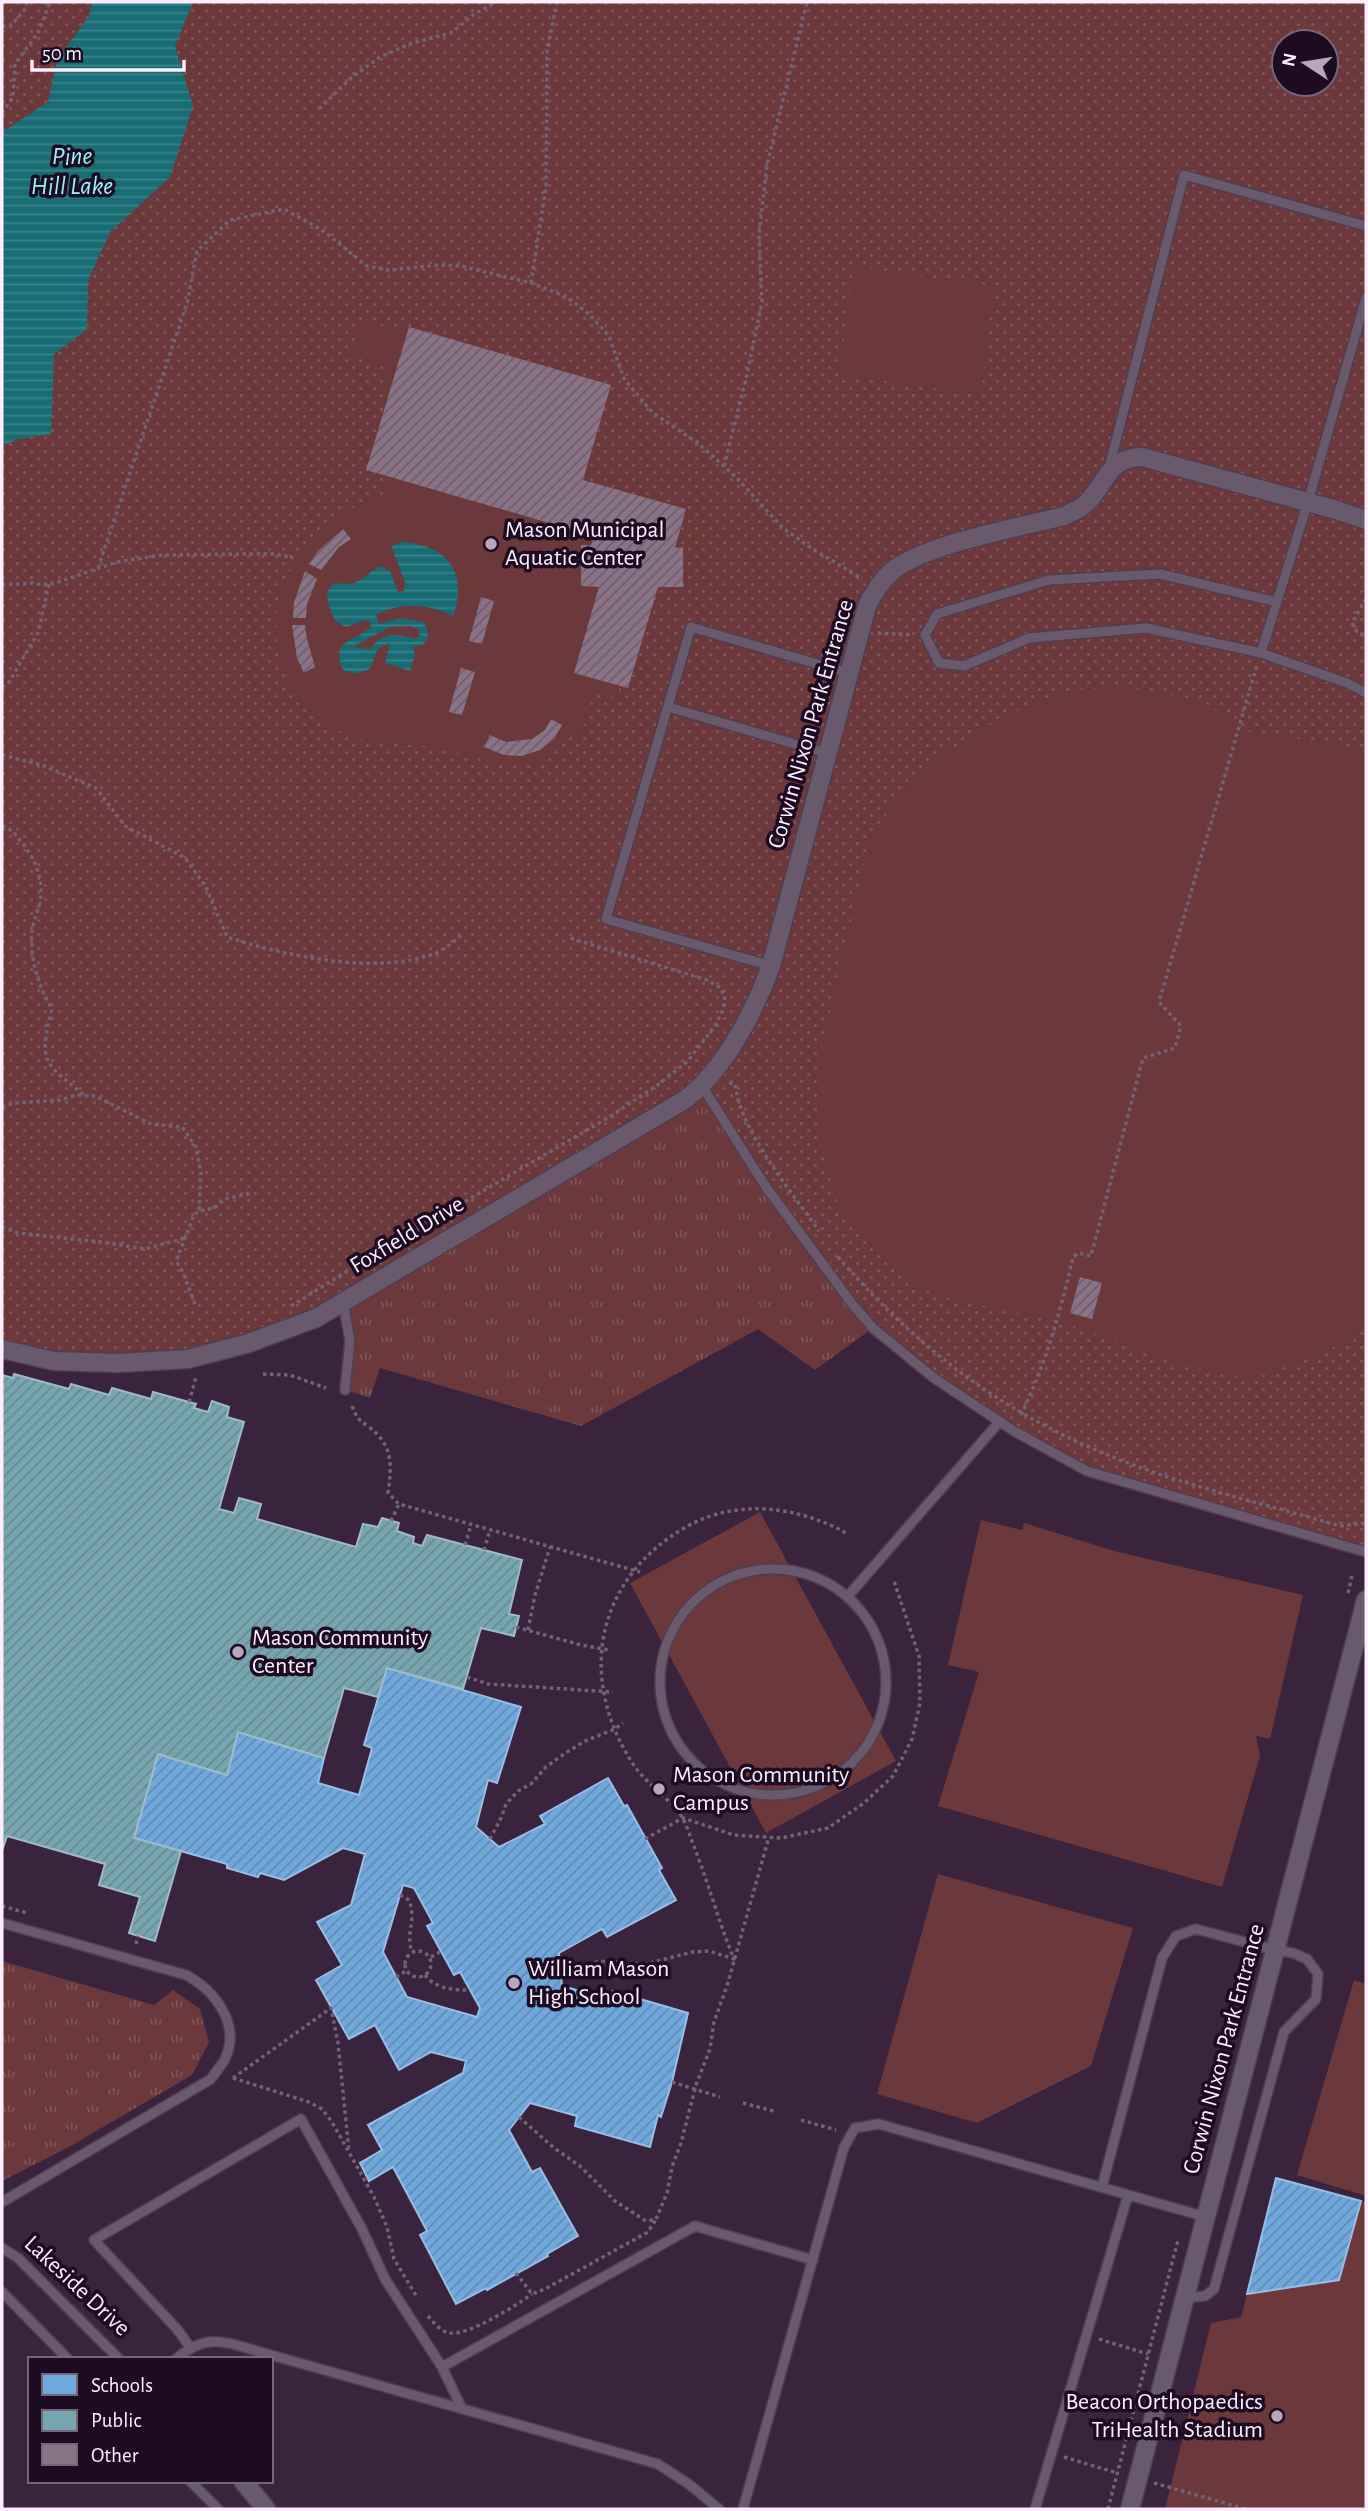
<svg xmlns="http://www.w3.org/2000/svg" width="1368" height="2511" viewBox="0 0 1368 2511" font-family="'Alegreya Sans',sans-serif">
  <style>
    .grass { fill: url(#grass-tufts) }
    .park { fill: url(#park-dots); fill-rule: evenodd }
    .pitch { fill: #6b383b }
    .water { fill: url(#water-rules); fill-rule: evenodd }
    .schools { fill: url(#schools-hatch); stroke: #99bde6; stroke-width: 2; fill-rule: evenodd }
    .public { fill: url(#public-hatch); stroke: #9ebbc7; stroke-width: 2 }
    .building { fill: url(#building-hatch) }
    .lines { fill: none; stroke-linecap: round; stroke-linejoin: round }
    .lane-casing { stroke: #4f3e52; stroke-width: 12 }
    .street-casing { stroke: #4f3e52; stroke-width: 21 }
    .path { stroke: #716373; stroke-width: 3.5; stroke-dasharray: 3.5 3.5; stroke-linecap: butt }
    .lane { stroke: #69596d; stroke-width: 9 }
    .street { stroke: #69596d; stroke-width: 18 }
    .poi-dot { fill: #b8a6bb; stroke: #1d0c21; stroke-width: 2.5 }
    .labels { text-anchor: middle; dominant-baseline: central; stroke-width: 7; stroke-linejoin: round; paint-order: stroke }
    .poi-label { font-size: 24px; fill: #fcedff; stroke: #1d0c21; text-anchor: start }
    .street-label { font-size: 24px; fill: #fcedff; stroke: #1d0c21 }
    .water-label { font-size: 26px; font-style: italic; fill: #98f5fb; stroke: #1d0c21 }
  </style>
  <defs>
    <pattern id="grass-tufts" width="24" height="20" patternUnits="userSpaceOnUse" patternTransform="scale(1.75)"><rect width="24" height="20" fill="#6b383b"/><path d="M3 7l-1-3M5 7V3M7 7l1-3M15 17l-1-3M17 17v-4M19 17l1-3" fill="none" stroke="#815558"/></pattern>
    <pattern id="park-dots" width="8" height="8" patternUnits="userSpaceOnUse" patternTransform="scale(1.75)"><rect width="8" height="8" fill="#6b383b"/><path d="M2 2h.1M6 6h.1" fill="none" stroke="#815558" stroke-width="1.8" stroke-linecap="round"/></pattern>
    <pattern id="water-rules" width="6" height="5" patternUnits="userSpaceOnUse" patternTransform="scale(1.75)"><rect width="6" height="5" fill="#186d74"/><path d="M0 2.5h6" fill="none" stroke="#3a8289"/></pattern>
    <pattern id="schools-hatch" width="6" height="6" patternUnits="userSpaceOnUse" patternTransform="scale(1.75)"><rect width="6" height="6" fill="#6fa8dc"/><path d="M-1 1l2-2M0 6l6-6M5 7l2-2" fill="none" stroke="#648bb1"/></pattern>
    <pattern id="public-hatch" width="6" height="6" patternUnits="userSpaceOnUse" patternTransform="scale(1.75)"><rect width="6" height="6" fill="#76a5af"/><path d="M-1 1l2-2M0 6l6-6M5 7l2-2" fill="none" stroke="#698991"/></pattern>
    <pattern id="building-hatch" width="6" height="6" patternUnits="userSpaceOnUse" patternTransform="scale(1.75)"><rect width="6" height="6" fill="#897387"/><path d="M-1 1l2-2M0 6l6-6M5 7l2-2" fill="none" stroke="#6e5f6c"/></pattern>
  </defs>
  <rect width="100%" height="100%" fill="#39233d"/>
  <path class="grass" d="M707 984 873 1328 815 1370 758 1329 581 1426 380 1368 370 1398 345 1390 350 1341 343 1302 2 1287Z
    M2 1961 154 2005 173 1990 200 2009 209 2042 192 2075 69 2147 2 2181Z"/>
  <path class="park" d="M2 2H1366V1552L1087 1471 934 1378 873 1328 766 1187 702 1086 316 1318 249 1343 118 1363 2 1349ZM1284 42H1326V84H1284Z"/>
  <path class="pitch" d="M853 267 994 286 980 394 839 375Z
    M360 320 407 333 409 327 611 385 584 480 686 509 675 547H683V587H658L628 688 620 686 616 698 594 692 581 735 568 731C563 738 558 747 552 753 523 780 472 754 440 748 407 742 372 747 341 732 313 719 289 691 280 661 278 653 278 644 277 635 277 628 275 621 276 614 281 588 292 563 308 542 326 517 356 505 384 496L389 477 366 470 388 395 382 393 389 367 350 356Z
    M1131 688 1206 703 1239 730 1342 745 1366 755V1324L1341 1344 1253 1379 1185 1366 1063 1322 938 1296 891 1267 842 1215 822 1151 816 1073 871 834 927 765 1006 715 1071 690Z
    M760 1512 896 1761 766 1833 630 1583Z
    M981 1520 1022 1530 1024 1523 1118 1552 1303 1595 1270 1739 1256 1736 1260 1756 1222 1887 938 1806 979 1672 948 1665Z
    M938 1874 1133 1928 1091 2066 977 2123 877 2094Z
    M1354 1980 1366 1984V2196L1297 2175Z
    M1361 2201 1366 2202V2509H1165L1211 2323 1241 2317 1247 2294 1339 2280Z"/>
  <path class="water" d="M92 2H193L175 46 193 106 170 177 110 232 88 281 87 329 54 354 51 434 18 439 2 446V132L48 102 57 60 89 16Z
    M402 542C447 545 469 573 453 616 427 603 401 602 376 615L379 624 401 618 423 622 427 629 428 637 423 645 413 647 415 655 410 671 385 663 390 643 378 648 370 669C359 674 354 675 343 670 329 637 356 644 371 626L370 622 366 620 346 627 335 621C330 608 322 595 333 584 341 582 349 586 356 582 366 578 372 569 381 566L390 571 398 592 404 591 405 582 391 546ZM390 627 409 626 418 629 420 636 415 639C395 633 383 632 370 649L353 647Z"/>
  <path class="schools" d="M387 1668 521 1707 497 1783 488 1780 476 1827 499 1847 545 1824 540 1816 608 1778 624 1806 627 1805 662 1868 659 1870 676 1900 607 1937 602 1929 559 1953 562 1986 610 1999 613 1991 688 2013 672 2082 661 2117 658 2115 650 2147 575 2126 577 2116 530 2103 509 2130 532 2172 540 2168 578 2236 547 2254 548 2256 487 2290 486 2288 456 2304 420 2235 427 2231 393 2167 369 2181 360 2163 382 2150 368 2125 463 2073 466 2061 431 2052 399 2070 375 2025 349 2039 316 1980 342 1965 317 1922 351 1905 365 1854 343 1848 284 1880 260 1873 258 1877 227 1868V1864L134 1838 158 1754 227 1775 238 1732 324 1758 318 1783 359 1795 372 1748 364 1745ZM403 1885 414 1888 433 1923 427 1926 454 1975 460 1972 480 2008 477 2017 407 1997 383 1952Z
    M1276 2178 1361 2201 1339 2280 1247 2294Z"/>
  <path class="public" d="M14 1374 69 1389 71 1384 109 1395 112 1388 151 1399 153 1392 196 1404 194 1408 208 1412 212 1401 229 1407 227 1417 244 1422 219 1509 234 1513 239 1498 261 1504 257 1519 356 1547 363 1524 378 1527 382 1518 399 1523 397 1531 414 1537 413 1543 422 1546 427 1535 522 1560 509 1614 519 1616 514 1636 481 1628 463 1689 387 1668 378 1697 344 1688 324 1758 238 1732 227 1775 158 1754 134 1838 181 1851 155 1941 129 1933 140 1897 99 1885 105 1864 7 1836 2 1851V1375L13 1378Z"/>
  <path class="building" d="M409 327 611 385 583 480 686 509 675 548 683 547V587H658L628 688 574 673 599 587 581 586V545H591L596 528 572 521 570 529 366 470Z
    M343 529 351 539 339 547 321 570 309 564 318 551Z
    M305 571 317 579 307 604 306 618H293L294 602Z
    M481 597 494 601 482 644 469 641Z
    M292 625H305L307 639 315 667 304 673 297 658Z
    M461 668 475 672 462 715 449 712Z
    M551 719 562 725 554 739 540 750 522 756 504 755 484 747 490 735 506 742 532 739 545 730Z
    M1080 1277 1102 1283 1092 1319 1070 1313Z"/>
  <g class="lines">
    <defs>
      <path id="lane" d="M1366 298 1308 502 1261 653 1347 683 1366 693
        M1109 468 1184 175 1366 226
        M1261 653 1146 628 1029 638 964 666 939 663 925 635 937 614 1049 580 1160 574 1277 602
        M668 707 826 753
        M771 966 606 919 691 627 848 673
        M702 1086 766 1187 853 1305 873 1328 934 1378 1014 1431 1087 1471 1366 1552
        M343 1302 350 1341 345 1390
        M660 1682a113 113 0 1 1 226 0a113 113 0 1 1-226 0Z
        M848 1596 1000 1421
        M2 1923 186 1975C216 1991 242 2026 224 2061 220 2067 215 2073 211 2079L2 2202
        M1102 2187 1162 1958 1176 1936 1196 1929 1275 1950 1293 1953 1307 1959 1318 1974 1316 1999 1284 2032 1214 2289 1205 2296 1185 2298
        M2 2248 18 2258 119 2359
        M2 2292 68 2359
        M190 2347 177 2329 94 2240 301 2119 362 2229 385 2279 442 2367 462 2409
        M176 2359C208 2331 227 2343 264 2353L658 2464 690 2485 719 2509
        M442 2367 695 2226 813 2260
        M190 2481 218 2509
        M743 2509 844 2147 855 2128 879 2124 1206 2217
        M1035 2509 1128 2195"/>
      <path id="street" d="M2 1349 54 1361 118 1363 188 1359 249 1343 316 1318 686 1099C726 1067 753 1014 771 966L867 606C873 593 881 581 892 571 926 544 1020 527 1064 516 1074 511 1085 507 1092 497 1109 476 1110 458 1142 457L1333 509 1366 520
        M243 2481 266 2509
        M1130 2509 1366 1600"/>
    </defs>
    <use href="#lane" class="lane-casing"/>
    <use href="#street" class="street-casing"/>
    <path class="path" d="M2 26H11L26 8 27 2
      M319 109 351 78 380 57 412 43 451 33 473 15 496 2
      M2 113 13 97 15 64 38 33 50 2
      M531 283 546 187 547 50 557 2
      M724 466 746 379 762 302 759 235 767 165 807 2
      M98 568 187 303 197 251 230 220 284 209 322 230 367 266 389 270 440 265 461 266 531 283 567 297 589 314 609 336 624 379 653 413 698 443 735 476 783 528 808 546 862 579
      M2 585 33 583 42 585 58 582 117 562 162 555 248 554H276L293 558
      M1366 599 1352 623 1357 632 1366 637
      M878 633 913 635
      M2 687 9 682 38 633 49 584
      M2 755 42 765 96 788 125 826 185 858 206 887 227 937C285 956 378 976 436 953 446 949 455 940 463 934
      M2 826C12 829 16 835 22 843 37 860 46 887 38 909 33 924 31 930 32 946 33 968 40 990 52 1008 39 1063 42 1061 84 1095
      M729 1083 735 1084C740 1131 792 1192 819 1231
      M2 1107 14 1103 61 1100 76 1095 95 1096 151 1124 182 1127 196 1147 201 1173 199 1211
      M2 1227 18 1233 102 1242 145 1249 185 1238
      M838 1257C912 1342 991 1405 1096 1450 1174 1484 1259 1502 1340 1526L1366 1523
      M195 1304 183 1272 176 1261 194 1215 199 1211 214 1208 225 1199 252 1193
      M291 1306 370 1257 611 1116 659 1084 688 1061 715 1026 723 1010 725 996 719 987 707 980 570 938
      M263 1374 290 1375 326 1388
      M189 1402 196 1377
      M352 1406C356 1417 359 1420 369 1427 393 1445 392 1465 388 1493L399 1504 640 1572
      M1021 1415C1045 1365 1061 1311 1073 1257L1079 1253 1091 1256 1143 1058 1175 1048 1181 1026 1159 1002 1257 665
      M391 1521 399 1504
      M465 1545 471 1525
      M484 1550 490 1530
      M1348 1593 1352 1576
      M516 1627 581 1645 609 1650
      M528 1630 535 1595 550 1547
      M467 1677 488 1684 613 1692
      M490 1839 502 1816 506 1804 518 1791 531 1784 546 1767 564 1754 585 1741 615 1729 623 1723
      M645 1839 683 1818 734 1835 781 1838 828 1828 864 1803 893 1776 912 1739 920 1703 919 1656 894 1581
      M400 1895 409 1900C417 1921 405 1933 412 1952
      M2 1906 27 1913
      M136 1944 138 1936
      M405 1964a13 13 0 1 1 26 0a13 13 0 1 1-26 0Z
      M431 1957 441 1951
      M561 1970H574L599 1961 646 1964 692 1952 709 1951 734 1959C719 1923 709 1885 695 1849 691 1839 688 1828 683 1819 674 1802 646 1784 633 1764 577 1678 595 1579 686 1527 737 1498 798 1506 848 1534
      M425 1975C436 1989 453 1990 470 1990
      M396 1977 406 1971
      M233 2078 309 2102 322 2109 332 2122 374 2197 387 2227 394 2259 417 2297
      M233 2078 331 2008 338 2043 349 2151
      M672 2082 720 2097
      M743 2103 777 2112
      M519 2117 554 2148 580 2166 615 2201 646 2221 656 2219 667 2193 672 2167 681 2143 696 2085 710 2049 714 2022 727 1986 769 1837
      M801 2120 836 2130
      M516 2273 532 2294 545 2289 648 2232 656 2219
      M428 2316C434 2323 441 2332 450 2333 468 2336 517 2305 532 2294
      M1099 2339 1148 2354
      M1064 2457 1117 2473
      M1154 2483 1246 2509
      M1108 2509 1178 2240"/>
    <use href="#lane" class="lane"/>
    <use href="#street" class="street"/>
  </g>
  <g class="poi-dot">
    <circle cx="491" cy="544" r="7"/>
    <circle cx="238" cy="1652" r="7"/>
    <circle cx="659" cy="1789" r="7"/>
    <circle cx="514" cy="1983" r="7"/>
    <circle cx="1277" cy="2416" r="7"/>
  </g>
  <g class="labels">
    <g class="poi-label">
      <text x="505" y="530">Mason Municipal<tspan x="505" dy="28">Aquatic Center</tspan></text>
      <text x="252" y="1638">Mason Community<tspan x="252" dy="28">Center</tspan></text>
      <text x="673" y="1775">Mason Community<tspan x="673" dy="28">Campus</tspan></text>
      <text x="528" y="1969">William Mason<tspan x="528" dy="28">High School</tspan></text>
      <text x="1263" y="2402" text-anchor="end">Beacon Orthopaedics<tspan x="1263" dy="28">TriHealth Stadium</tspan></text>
    </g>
    <g class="street-label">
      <text transform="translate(811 724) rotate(-74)">Corwin Nixon Park Entrance</text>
      <text transform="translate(407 1235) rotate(-31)">Foxfield Drive</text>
      <text transform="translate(1224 2049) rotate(-75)">Corwin Nixon Park Entrance</text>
      <text transform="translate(77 2286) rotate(43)">Lakeside Drive</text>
    </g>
    <g class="water-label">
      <text x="72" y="156">Pine<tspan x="72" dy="30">Hill Lake</tspan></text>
    </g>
  </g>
  <rect width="1368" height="2511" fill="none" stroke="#fcedff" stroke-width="7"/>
  <rect x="28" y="2357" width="245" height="126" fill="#1d0c21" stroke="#76667a" stroke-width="2"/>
  <rect x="42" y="2374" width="35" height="21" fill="#6fa8dc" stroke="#76667a" stroke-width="2"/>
  <text x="91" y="2392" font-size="21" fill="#fcedff">Schools</text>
  <rect x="42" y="2410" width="35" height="21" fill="#76a5af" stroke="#76667a" stroke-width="2"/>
  <text x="91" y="2427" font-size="21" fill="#fcedff">Public</text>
  <rect x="42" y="2444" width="35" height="21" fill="#897387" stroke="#76667a" stroke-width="2"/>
  <text x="91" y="2462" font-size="21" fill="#fcedff">Other</text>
  <g transform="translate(1305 63) rotate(282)"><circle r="33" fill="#1d0c21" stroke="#76667a" stroke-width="2"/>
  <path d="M0-5L12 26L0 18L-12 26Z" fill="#b8a6bb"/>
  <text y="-10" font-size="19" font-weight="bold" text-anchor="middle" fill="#fcedff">N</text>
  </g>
  <path d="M32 60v10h152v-10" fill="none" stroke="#fcedff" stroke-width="3.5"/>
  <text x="42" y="60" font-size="21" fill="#fcedff" stroke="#1d0c21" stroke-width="5" paint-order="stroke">50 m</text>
</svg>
